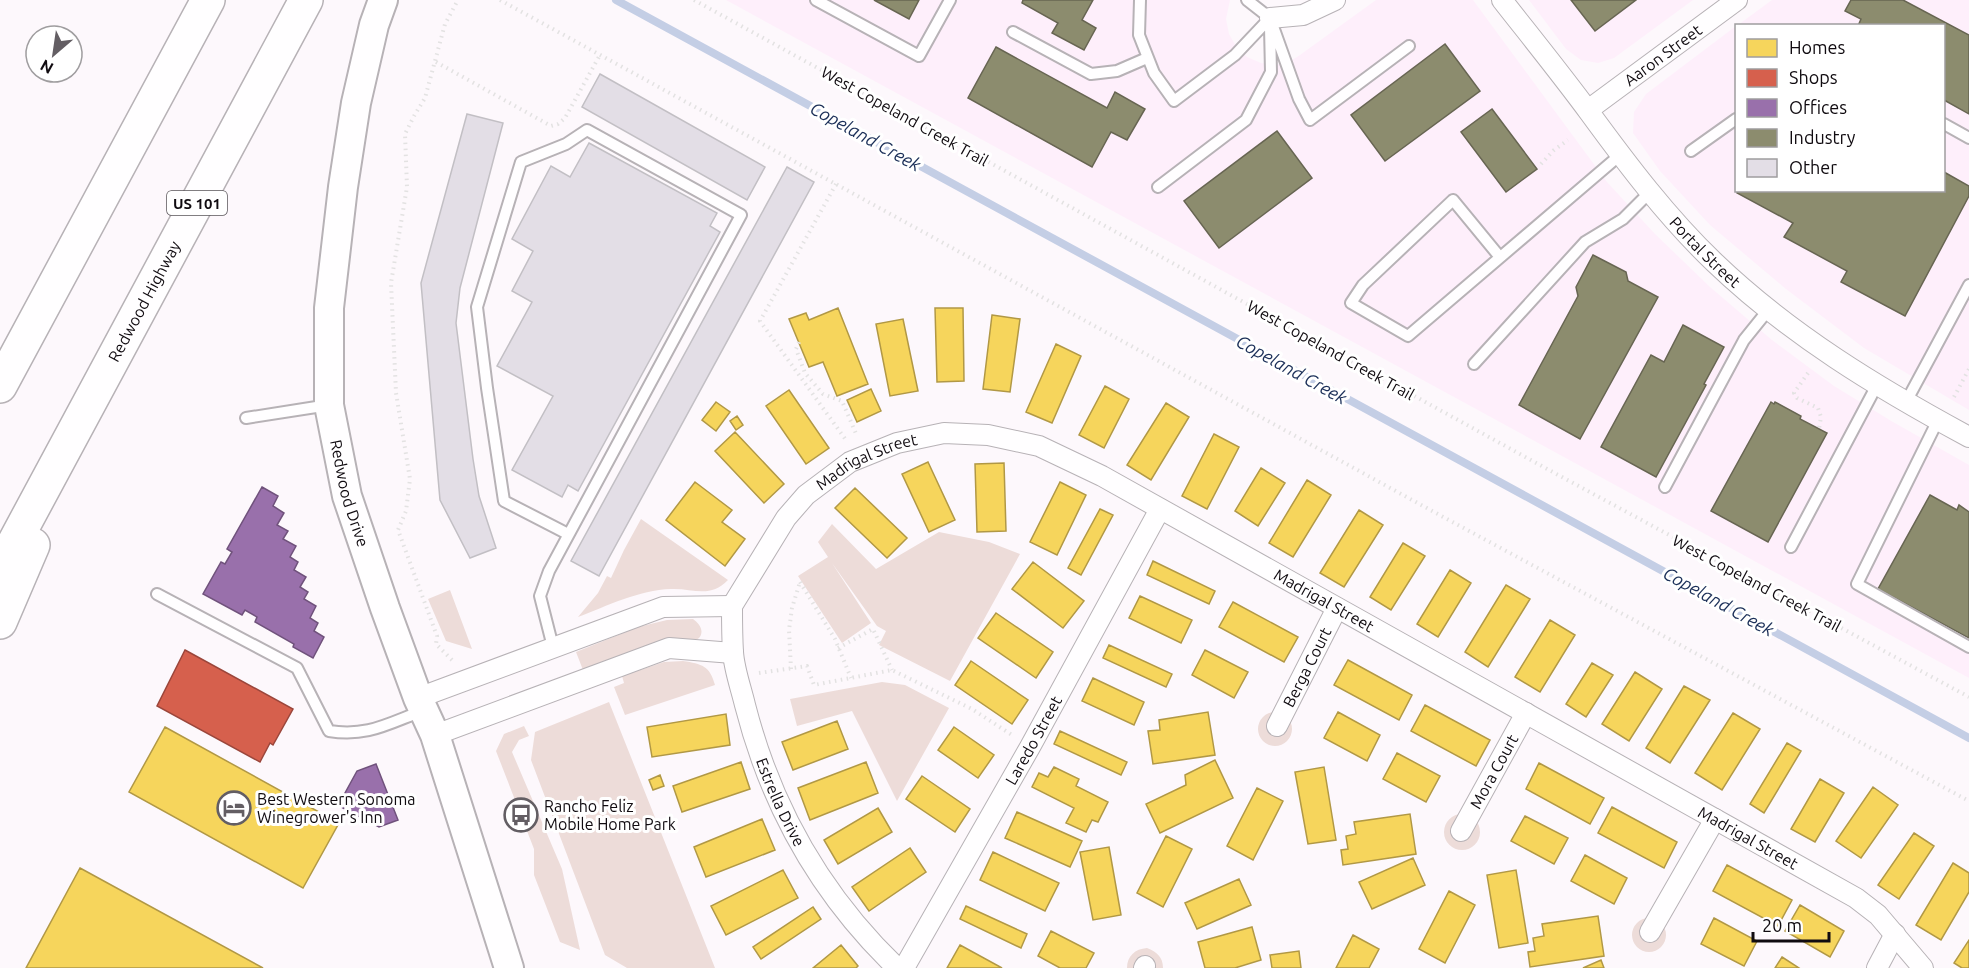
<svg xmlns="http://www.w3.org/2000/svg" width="1969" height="968" viewBox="0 0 1969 968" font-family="Ubuntu,sans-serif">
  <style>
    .built { fill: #feeffb }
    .green { fill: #eddcd9 }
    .homes { fill: #f6d55c; stroke: #b19845; stroke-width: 1.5 }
    .shops { fill: #d6604d; stroke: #9b463b; stroke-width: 1.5 }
    .offices { fill: #9970ab; stroke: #70527c; stroke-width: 1.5 }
    .industry { fill: #8c8c6e; stroke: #676552; stroke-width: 1.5 }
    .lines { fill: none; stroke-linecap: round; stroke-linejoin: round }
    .stream { stroke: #c4cee5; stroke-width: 8 }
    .building { fill: #e3dee6; stroke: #c2bfc4; stroke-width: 1.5 }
    .service-casing { stroke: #b7b2b6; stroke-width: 14 }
    .minor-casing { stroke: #b7b2b6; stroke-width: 22 }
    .secondary-casing { stroke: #b7b2b6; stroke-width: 32 }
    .motorway-casing { stroke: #b7b2b6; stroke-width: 36 }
    .path { stroke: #e3e2e2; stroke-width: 4; stroke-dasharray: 1.5 4.5; stroke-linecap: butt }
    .service { stroke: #fffeff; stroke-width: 10 }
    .minor { stroke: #fffeff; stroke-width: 20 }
    .secondary { stroke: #fffeff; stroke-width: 28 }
    .motorway { stroke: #fffeff; stroke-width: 33 }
    .labels { text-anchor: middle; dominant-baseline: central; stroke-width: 6; stroke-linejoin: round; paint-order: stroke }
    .shield { fill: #fff; stroke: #585458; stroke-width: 1.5 }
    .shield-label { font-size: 15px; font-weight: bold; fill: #100b10 }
    .street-label { font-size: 16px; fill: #100b10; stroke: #fff }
    .poi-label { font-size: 16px; fill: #100b10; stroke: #fff; text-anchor: start }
    .water-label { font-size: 18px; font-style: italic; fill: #1b2f58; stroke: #fff }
  </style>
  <rect width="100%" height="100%" fill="#fdf8fc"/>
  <path class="built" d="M726 0H1230L1226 19 1229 34 1237 48 1247 57 1261 63 1275 65 1289 62 1300 55 1376 0H1473L1607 182 1655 234 1710 287 1772 340 1834 386 1893 422 1969 465V678Z
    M1529 0H1693L1614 58 1598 63 1581 60 1566 49Z
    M1772 0H1969V410L1864 348 1786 289 1710 225 1660 171 1633 133 1634 112 1646 94 1736 26V190H1944V26L1738 25Z"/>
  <path class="green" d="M641 519 728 580C710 599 693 588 671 589 639 590 607 606 578 617L598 593 607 576 611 578 624 550Z
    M832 524 876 569 939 532 989 542 1020 554 950 681 879 645 886 631 877 626 832 563 871 623 842 643 798 576 828 557 818 542Z
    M450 590 472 649 446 641 428 599Z
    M693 619C699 623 705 631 699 638 692 644 675 640 667 642 638 647 611 659 583 670L576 652 638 627 667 620Z
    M683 661C702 664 710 666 715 685L625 715 614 687 624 683 622 676 664 662Z
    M882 682 905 685 949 708 897 801 852 711 797 726 790 699Z
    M609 702 715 968H627L605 955 531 760 535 732Z
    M1258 729a17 17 0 1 1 34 0a17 17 0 1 1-34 0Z
    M524 726 529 736 519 740 512 752 562 869 580 950 560 942 534 875V849L496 751 504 734Z
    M1444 832a18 18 0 1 1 36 0a18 18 0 1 1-36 0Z
    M1632 935a17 17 0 1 1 34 0a17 17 0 1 1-34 0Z
    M1147 948C1157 952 1163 957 1163 968H1127C1127 956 1135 949 1147 948Z"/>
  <path class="homes" d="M838 308 868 384 837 396 823 362 809 367 789 319 806 313 809 320Z
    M935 308H963L964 381 937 382Z
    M992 315 1020 319 1010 392 983 389Z
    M903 319 918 391 890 396 876 324Z
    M1056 344 1081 356 1052 423 1026 412Z
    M1105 386 1129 399 1104 448 1079 435Z
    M871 389 881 411 857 422 847 400Z
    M789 390 829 448 806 464 766 406Z
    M716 402 730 412 716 431 702 420Z
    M1166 403 1189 417 1151 480 1127 465Z
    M737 416 743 425 736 430 730 421Z
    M735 432 784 484 764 503 715 451Z
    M1214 434 1239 447 1207 509 1182 496Z
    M928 462 955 520 929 532 902 474Z
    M1004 463 1006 531 977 532 975 464Z
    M1261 468 1285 483 1258 526 1235 511Z
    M1307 480 1331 495 1293 557 1269 543Z
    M695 482 732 510 722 522 745 539 725 566 666 520Z
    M1060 482 1086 495 1057 555 1030 542Z
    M855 488 907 538 887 558 835 508Z
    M1100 509 1113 515 1081 575 1068 568Z
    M1359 510 1383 525 1344 587 1320 573Z
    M1403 543 1425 556 1391 610 1370 597Z
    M1153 561 1215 591 1209 604 1147 575Z
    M1033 562 1084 601 1063 628 1012 589Z
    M1450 570 1471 583 1438 637 1417 624Z
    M1506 585 1530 599 1488 667 1465 652Z
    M1140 596 1192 620 1181 643 1129 618Z
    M1233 602 1298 637 1284 662 1219 627Z
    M996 613 1053 652 1036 678 978 638Z
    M1550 620 1575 635 1540 692 1515 677Z
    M1109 645 1172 674 1166 687 1103 658Z
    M1205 650 1248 672 1234 698 1192 675Z
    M1348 660 1412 695 1399 720 1334 685Z
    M971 661 1028 700 1012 724 955 685Z
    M1592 663 1613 675 1586 717 1566 704Z
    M1635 672 1662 689 1629 741 1602 724Z
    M1093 678 1144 702 1134 725 1082 701Z
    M1684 686 1710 700 1670 763 1646 748Z
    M1425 705 1490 740 1476 766 1411 731Z
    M1208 712 1215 755 1153 764 1148 731 1160 730 1159 720Z
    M1338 712 1380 735 1367 761 1324 738Z
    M1733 713 1760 729 1722 790 1695 773Z
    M726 714 730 745 652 757 647 727Z
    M837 721 848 749 793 770 782 742Z
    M165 727 339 823 303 888 129 792Z
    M954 727 994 755 978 778 938 750Z
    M1060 731 1127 762 1121 775 1054 744Z
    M1787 743 1801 751 1764 813 1750 804Z
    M1397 753 1440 776 1426 802 1383 779Z
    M1215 760 1233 798 1160 833 1146 804 1186 785 1185 775Z
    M741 762 750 789 682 812 673 786Z
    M866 762 878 793 810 820 798 788Z
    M1539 763 1604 798 1590 824 1526 789Z
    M1054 767 1079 779 1076 786 1108 802 1098 822 1092 820 1086 832 1066 823 1074 808 1032 787 1039 773 1048 777Z
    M1324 767 1336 840 1308 844 1295 772Z
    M660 775 664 786 653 790 649 780Z
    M922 776 970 809 955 832 906 799Z
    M1820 779 1844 793 1815 842 1791 829Z
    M1873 787 1898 805 1861 858 1836 841Z
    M1257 788 1283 801 1253 860 1227 846Z
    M1612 807 1677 842 1664 868 1598 833Z
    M878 808 892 832 838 864 824 840Z
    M1017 812 1082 841 1070 867 1005 838Z
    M1410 814 1416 854 1343 865 1341 850 1348 849 1346 836 1356 834 1354 822Z
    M1525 816 1568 838 1554 864 1511 841Z
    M762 819 775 850 706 877 694 847Z
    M1914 833 1934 846 1899 899 1878 885Z
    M1166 836 1192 849 1163 907 1137 893Z
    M1109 847 1121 915 1093 920 1080 852Z
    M910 848 926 872 869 911 852 887Z
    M993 852 1059 883 1045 911 980 880Z
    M1585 855 1627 878 1614 904 1571 881Z
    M1413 858 1425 885 1372 909 1359 882Z
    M1953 863 1969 873V892L1941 940 1916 925Z
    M1727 865 1792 900 1778 926 1713 891Z
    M80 868 263 968H26Z
    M783 870 798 898 726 935 711 906Z
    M1516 870 1528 943 1499 948 1487 875Z
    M1239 879 1251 905 1197 929 1185 903Z
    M1449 891 1475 905 1445 963 1419 949Z
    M1800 905 1844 931 1830 957 1785 931Z
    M966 906 1027 934 1021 948 960 919Z
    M813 907 821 919 761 959 753 947Z
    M1598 916 1604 956 1530 967 1528 952 1535 951 1533 938 1544 936 1542 924Z
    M1714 918 1757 941 1744 966 1701 944Z
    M1252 927 1261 960 1235 968H1205L1198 942Z
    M1051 931 1094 953 1086 968H1060L1038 956Z
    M1353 935 1379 949 1369 968H1336Z
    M1969 940V968H1962L1954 963Z
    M841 945 858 966 856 968H813Z
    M960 945 1002 968H947Z
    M1299 951 1301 968H1272L1270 955Z
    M1782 957 1799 968H1775Z
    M1601 960 1604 968H1583Z"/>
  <path class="shops" d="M185 650 293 709 273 745 270 743 260 762 157 706Z"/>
  <path class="offices" d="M262 487 278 496 273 506 284 513 277 525 288 531 283 539 296 546 290 557 298 562 294 570 306 577 300 587 308 592 304 599 316 606 310 618 318 623 314 631 324 637 313 658 293 647 294 644 255 622 257 617 245 610 242 615 203 594 221 562 225 564 232 552 227 549Z
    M376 764 398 820 379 827 341 807 348 795 345 793 357 771Z"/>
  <path class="industry" d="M874 0H919L909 19Z
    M1023 0H1093L1082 20 1096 28 1084 50 1052 33 1058 23 1022 3Z
    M1571 0H1636L1595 31Z
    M1851 0H1903L1969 35V114L1944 100V26H1858L1861 19 1845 11Z
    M1445 44 1480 91 1385 161 1351 115Z
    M996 47 1107 108 1115 92 1145 109 1127 140 1111 132 1092 167 968 98Z
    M1492 109 1537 169 1506 192 1461 132Z
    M1277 131 1312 178 1219 248 1184 201Z
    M1944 172 1969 186V196L1905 316 1841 282 1847 271 1784 237 1793 223 1737 193 1738 190H1944Z
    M1593 255 1626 272 1628 281 1658 297 1580 439 1519 405 1578 296 1576 287Z
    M1683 325 1724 347 1704 384 1706 385 1656 477 1601 447 1651 355 1664 362Z
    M1771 402 1774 404 1775 402 1801 416 1800 419 1827 433 1768 542 1711 511Z
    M1930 495 1957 510 1959 505 1969 512V638L1878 589Z"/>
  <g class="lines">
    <path class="stream" d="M616 0 1969 738"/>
  </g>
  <path class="building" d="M600 74 765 167 747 200 582 107Z
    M467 114 503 123 460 288 456 323 473 459 479 496 496 548 470 558 440 500 421 283Z
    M589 143 717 213 710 226 720 232 578 491 568 485 562 497 512 470 553 396 497 366 532 302 512 291 533 251 512 239 551 166 570 177Z
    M787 167 814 182 599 576 571 561Z"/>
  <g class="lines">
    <defs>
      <path id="service" d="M816 0 919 56 950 0
        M1140 0 1139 35 1154 73 1174 101 1235 55 1270 18 1247 0
        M1270 18 1299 99 1310 120 1409 46
        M1013 32 1091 74 1117 71 1147 58
        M1944 124 1969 138
        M1691 151 1736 119
        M1158 187 1246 120 1271 72 1270 27
        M1499 256 1453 200 1363 285 1351 303 1408 336 1620 155
        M1474 364 1585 242 1623 219 1650 192
        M1906 402 1969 285
        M246 418 329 405
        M1938 420 1857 584 1969 647
        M1665 487 1744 340 1769 309
        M1791 547 1877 385
        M157 594 297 668 329 731C367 737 387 724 422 711
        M553 647 540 596 549 571 741 215 587 130 566 144 521 162 477 307 487 388 504 501 568 534"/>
      <g id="minor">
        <path id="s1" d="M1502 0C1531 37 1561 74 1589 112 1627 164 1667 217 1714 262 1789 334 1878 388 1969 437"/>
        <path d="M1270 18 1303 15 1335 0"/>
        <path id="s2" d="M1588 110 1737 0"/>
        <path id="s3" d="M732 606 786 518 806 495 850 462 897 443 944 433 988 435 1039 446 1102 476 1856 898 1878 915 1923 968"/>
        <path id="s4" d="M732 606C732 621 732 636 733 652 734 669 741 688 745 705 771 807 821 895 897 968"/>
        <path d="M418 698 663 607 732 606"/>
        <path id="s5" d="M1277 726 1337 608"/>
        <path d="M435 735 669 648 733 653"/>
        <path id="s6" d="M1461 831 1526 713"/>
        <path d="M1650 932 1715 819"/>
        <path id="s7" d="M904 968 1030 747 1160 509"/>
        <path d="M1144 968 1145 966"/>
        <path d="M1877 968 1895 934"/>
      </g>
      <g id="secondary">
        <path id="s8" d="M383 0 374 25 356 103 343 187 329 308V405L347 496 385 608 418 698 435 735 509 968"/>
      </g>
      <g id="motorway">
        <path d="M0 386 208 0"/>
        <path id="s9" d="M0 569 306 0"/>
        <path d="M0 622 33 545"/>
      </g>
    </defs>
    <use href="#service" class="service-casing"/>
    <use href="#minor" class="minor-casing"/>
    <use href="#secondary" class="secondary-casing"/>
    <use href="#motorway" class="motorway-casing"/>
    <path class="path" d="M500 0 1434 512 1969 801
      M694 0 1549 470 1969 697
      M436 62 551 126 558 124 565 118 600 55
      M1541 164 1554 150 1568 140
      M836 184 760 321 846 440
      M799 342 796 349 805 373 823 394 842 401 857 436
      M1808 373 1794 393 1797 398 1818 408 1821 417 1819 429
      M1954 397 1969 369
      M800 582 835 639 851 678
      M838 648 873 629 892 670
      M452 660 436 644 437 636 398 530 406 511 410 479 396 393 391 283 407 187 405 134 414 116 425 98 445 24 458 0
      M791 669 789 630 792 608 800 582
      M759 673 807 666 814 685 892 670 972 709 1012 735"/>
    <use href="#service" class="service"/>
    <use href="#minor" class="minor"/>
    <use href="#secondary" class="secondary"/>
    <use href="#motorway" class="motorway"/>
  </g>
  <defs>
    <symbol id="hotel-ring" viewBox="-11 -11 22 22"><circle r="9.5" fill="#fff" stroke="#635e63" stroke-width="1.5"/><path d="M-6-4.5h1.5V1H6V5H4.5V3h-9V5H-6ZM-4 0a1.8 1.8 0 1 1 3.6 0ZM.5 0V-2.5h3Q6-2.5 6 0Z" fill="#635e63"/></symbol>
    <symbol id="bus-ring" viewBox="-11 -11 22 22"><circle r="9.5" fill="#fff" stroke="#635e63" stroke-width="1.5"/><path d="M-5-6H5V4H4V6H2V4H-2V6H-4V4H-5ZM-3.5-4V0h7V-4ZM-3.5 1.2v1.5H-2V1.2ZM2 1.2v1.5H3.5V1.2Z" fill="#635e63"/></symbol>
  </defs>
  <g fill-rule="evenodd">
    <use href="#hotel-ring" x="215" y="789" width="38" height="38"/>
    <use href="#bus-ring" x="502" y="796" width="38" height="38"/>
  </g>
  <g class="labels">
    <rect class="shield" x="167" y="191" width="60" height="24" rx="4.5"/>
    <g class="shield-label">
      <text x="197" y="203">US 101</text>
    </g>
    <g class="street-label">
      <text stroke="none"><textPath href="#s2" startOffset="93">Aaron Street</textPath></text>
      <text transform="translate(905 116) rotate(29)">West Copeland Creek Trail</text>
      <text stroke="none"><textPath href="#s1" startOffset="324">Portal Street</textPath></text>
      <text stroke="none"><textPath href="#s9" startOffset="304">Redwood Highway</textPath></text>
      <text transform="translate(1331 350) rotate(29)">West Copeland Creek Trail</text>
      <text stroke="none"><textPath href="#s3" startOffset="204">Madrigal Street</textPath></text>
      <text stroke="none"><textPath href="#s8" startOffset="501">Redwood Drive</textPath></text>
      <text transform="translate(1757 583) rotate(28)">West Copeland Creek Trail</text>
      <text stroke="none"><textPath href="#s3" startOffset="708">Madrigal Street</textPath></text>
      <text stroke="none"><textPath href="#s5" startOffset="66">Berga Court</textPath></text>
      <text stroke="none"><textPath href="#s7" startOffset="262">Laredo Street</textPath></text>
      <text stroke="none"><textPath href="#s6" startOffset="68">Mora Court</textPath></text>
      <text stroke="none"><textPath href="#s4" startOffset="204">Estrella Drive</textPath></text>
      <text stroke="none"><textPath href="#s3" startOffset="1194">Madrigal Street</textPath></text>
    </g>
    <g class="poi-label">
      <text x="257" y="799">Best Western Sonoma<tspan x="257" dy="18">Winegrower's Inn</tspan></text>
      <text x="544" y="806">Rancho Feliz<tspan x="544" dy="18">Mobile Home Park</tspan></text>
    </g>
    <g class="water-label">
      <text transform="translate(866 136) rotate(29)">Copeland Creek</text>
      <text transform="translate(1292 369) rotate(29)">Copeland Creek</text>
      <text transform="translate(1719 601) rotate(29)">Copeland Creek</text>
    </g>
  </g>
  <rect x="1735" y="24" width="210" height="168" fill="#ffffff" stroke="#9f9d9f" stroke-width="1.5"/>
  <rect x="1747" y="39" width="30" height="18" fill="#f6d55c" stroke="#9f9d9f" stroke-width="1.5"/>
  <text x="1789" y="54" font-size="18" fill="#100b10">Homes</text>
  <rect x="1747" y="69" width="30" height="18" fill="#d6604d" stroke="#9f9d9f" stroke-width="1.5"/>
  <text x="1789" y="84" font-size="18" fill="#100b10">Shops</text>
  <rect x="1747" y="99" width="30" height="18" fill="#9970ab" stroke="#9f9d9f" stroke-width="1.5"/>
  <text x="1789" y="114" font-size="18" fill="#100b10">Offices</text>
  <rect x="1747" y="129" width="30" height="18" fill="#8c8c6e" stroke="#9f9d9f" stroke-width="1.5"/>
  <text x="1789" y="144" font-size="18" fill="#100b10">Industry</text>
  <rect x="1747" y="159" width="30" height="18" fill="#e3dee6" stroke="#9f9d9f" stroke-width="1.5"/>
  <text x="1789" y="174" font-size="18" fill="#100b10">Other</text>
  <g transform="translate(54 54) rotate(209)"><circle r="28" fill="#ffffff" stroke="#9f9d9f" stroke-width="1.5"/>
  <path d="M0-4.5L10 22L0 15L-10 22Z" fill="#635e63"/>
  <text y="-9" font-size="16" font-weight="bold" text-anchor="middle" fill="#100b10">N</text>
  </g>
  <path d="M1753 932v9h76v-9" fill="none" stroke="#100b10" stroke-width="3"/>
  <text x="1762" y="932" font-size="18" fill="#100b10" stroke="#ffffff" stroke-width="4.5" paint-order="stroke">20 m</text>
</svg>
